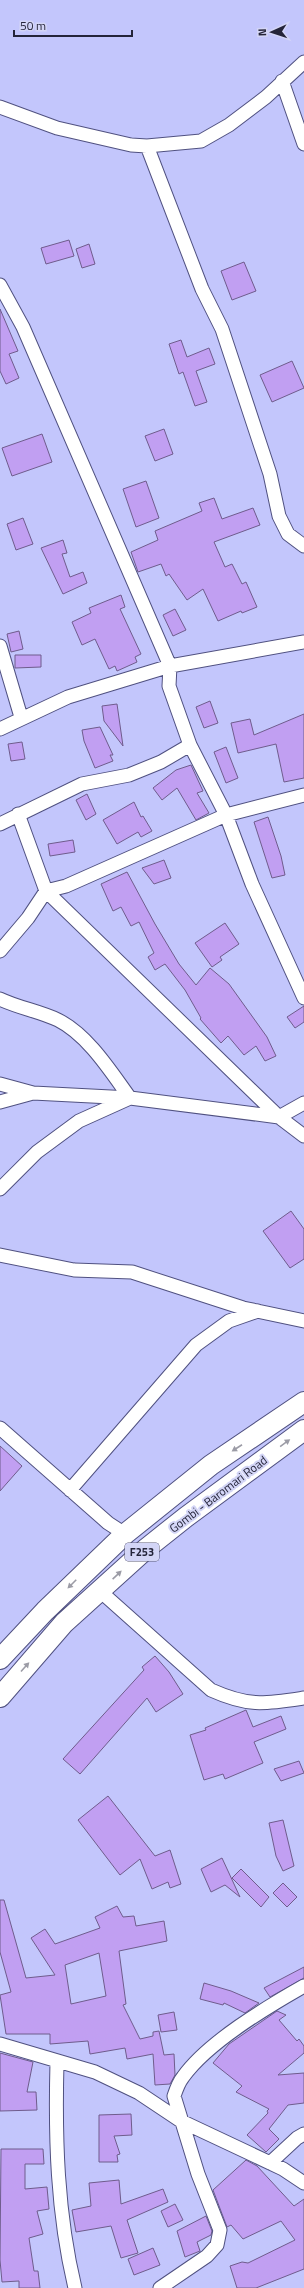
<svg xmlns="http://www.w3.org/2000/svg" width="304" height="2288" viewBox="0 0 304 2288" font-family="'Titillium Web',sans-serif">
  <style>
    .building { fill: #c19ff2; stroke: #6f5c8c; fill-rule: evenodd }
    .lines { fill: none; stroke-linecap: round; stroke-linejoin: round }
    .minor-casing { stroke: #505180; stroke-width: 15 }
    .primary-casing { stroke: #505180; stroke-width: 22 }
    .minor { stroke: #fff; stroke-width: 13 }
    .primary { stroke: #fff; stroke-width: 20 }
    .oneway { fill: #9c9ca6 }
    .labels { text-anchor: middle; dominant-baseline: central; stroke-width: 4; stroke-linejoin: round; paint-order: stroke }
    .shield { fill: #d3d5f6; stroke: #585972; stroke-width: 1 }
    .shield-label { font-size: 11px; font-weight: bold; fill: #242439 }
    .street-label { font-size: 12px; fill: #242439; stroke: #d3d5f6 }
  </style>
  <rect width="100%" height="100%" fill="#c3c6fc"/>
  <path class="building" d="M69 240 74 256 46 264 41 248Z
    M89 244 95 264 82 268 76 249Z
    M244 262 256 291 232 300 221 271Z
    M0 309 18 351 9 354 19 378 6 384 0 371Z
    M181 340 187 357 209 348 215 364 196 371 207 402 195 406 183 372 179 374 169 344Z
    M292 361 304 388 272 402 260 375Z
    M164 429 173 454 155 461 145 436Z
    M42 434 52 462 12 476 2 448Z
    M146 481 159 518 136 527 123 489Z
    M214 498 222 519 253 508 260 525 214 542 225 567 232 564 242 584 246 582 257 607 242 613 241 611 218 621 203 589 187 600 169 574 166 576 161 564 138 572 131 552 158 540 155 531 202 511 199 503Z
    M23 518 33 544 16 550 7 524Z
    M63 540 67 553 62 554 70 577 83 572 87 583 63 594 41 548Z
    M121 595 125 607 120 609 141 654 135 657 137 662 117 671 115 666 109 669 95 639 82 645 72 622 91 613 89 608Z
    M175 609 186 630 173 636 163 615Z
    M19 631 23 649 11 652 7 634Z
    M15 655H41V667L15 668Z
    M210 701 218 723 204 728 196 707Z
    M117 704 123 746 104 721 102 706Z
    M304 714V778L284 782 276 744 238 753 231 723 250 719 254 735Z
    M100 727 113 755H110L113 761 95 768 84 741 82 730Z
    M22 742 25 759 11 761 8 744Z
    M226 747 238 778 226 783 214 752Z
    M191 765 203 791 197 793 209 813 196 820 177 788 162 800 153 788 176 770Z
    M87 794 96 814 86 820 76 800Z
    M134 802 141 817 143 816 152 831 141 837 138 832 117 844 103 820Z
    M268 817 281 856 285 875 272 878 254 822Z
    M73 840 75 852 50 856 48 844Z
    M164 860 171 878 154 884 142 868Z
    M127 872 155 924 179 964 196 985 210 968 229 984 267 1037 276 1056 265 1061 256 1046 244 1055 228 1036 221 1043 200 1019 201 1018 185 990 165 964 155 970 148 957 154 953 139 922 131 926 121 907 113 911 101 884Z
    M225 923 239 944 220 957 222 960 212 967 195 943Z
    M304 1006V1022L295 1028 287 1017Z
    M291 1211 304 1229V1259L290 1268 263 1231Z
    M0 1446 22 1466 0 1491Z
    M155 1656 169 1672 183 1694 156 1712 147 1698 80 1774 63 1759 144 1670 142 1667Z
    M246 1710 253 1727 281 1716 286 1729 254 1742 263 1763 225 1779 223 1774 204 1780 190 1735 206 1730 205 1728Z
    M299 1761 304 1773 281 1781 274 1769Z
    M108 1796 155 1856 170 1850 181 1884 170 1888 168 1882 152 1889 140 1859 120 1875 78 1820Z
    M283 1820 294 1866 283 1871 276 1856 269 1823Z
    M222 1858 240 1897 225 1885 211 1892 201 1869Z
    M241 1869 269 1897 261 1907 232 1878Z
    M283 1883 297 1897 287 1907 273 1893Z
    M0 1900H4L26 1978 55 1975 31 1938 45 1929 55 1944 100 1928 95 1917 117 1906 123 1917 134 1916 136 1926 164 1921 167 1941 119 1951 126 2004 123 2005 140 2039 153 2036V2032L159 2031 164 2055 174 2054 175 2075 170 2084 155 2085 153 2054 127 2059 125 2048 90 2054 88 2041 50 2044V2034H6L0 1995 11 1992 0 1952ZM99 1953 106 1996 71 2004 65 1965Z
    M304 1967V1978L270 1997 264 1988Z
    M204 1983 231 1991 259 2003 245 2013 224 2003 223 2005 200 1999Z
    M277 2011 286 2015 279 2020 297 2041 299 2039 304 2046V2053L278 2075 304 2073V2103L288 2105 269 2129 279 2139 266 2152 247 2135 268 2113 267 2111 269 2109 236 2092 242 2086 213 2063 229 2044Z
    M174 2012 177 2030 161 2032 158 2015Z
    M0 2053 33 2062 27 2092H36L37 2110 0 2111Z
    M131 2114 132 2135 114 2136 120 2154 117 2155 118 2162H99V2115Z
    M1 2149H43L44 2164H25V2189L47 2187 49 2209 37 2211 43 2234 29 2238 34 2271H38L40 2288H19V2281L2 2282 0 2260Z
    M246 2160 257 2166 294 2206 304 2199V2269L256 2288H237L230 2266 242 2262 248 2263 295 2240 281 2221 243 2239 231 2225 227 2227 213 2190Z
    M119 2180 121 2204 163 2189 168 2202 127 2220 138 2253 121 2258 111 2226 76 2232 72 2210 91 2206 89 2183Z
    M175 2204 183 2220 168 2227 161 2211Z
    M206 2216 212 2231 211 2235 197 2242 200 2251 185 2257 177 2231Z
    M153 2248 160 2265 134 2275 128 2259Z"/>
  <g class="lines">
    <defs>
      <path id="minor" d="M282 81 304 144
        M0 107 57 128 131 145 147 146 201 141 229 125 266 97 304 62
        M147 146 202 289 222 329 270 474 279 516 288 534 304 546
        M0 285 23 327 170 666 169 686 190 745 226 815 252 884 304 998
        M0 646 21 717
        M0 729 68 697 170 666 304 642
        M18 814 46 891 279 1117 304 1136
        M0 824 82 784 129 775 161 762 190 745
        M0 951 28 918 46 891 66 886 226 815 304 795
        M0 999C19 1008 39 1011 58 1020 88 1035 111 1072 130 1098L79 1121 37 1152 0 1189
        M0 1084 33 1093 130 1098 279 1117 304 1103
        M0 1102 33 1093
        M0 1255 74 1270 132 1272 243 1308 304 1321
        M0 1428 108 1523 125 1534
        M70 1490 196 1345 229 1321 258 1311
        M100 1591 211 1690C249 1707 264 1704 304 1698
        M0 2044 95 2072 139 2093 181 2121 283 2169 304 2183
        M57 2062C55 2138 57 2213 75 2288
        M270 2163 297 2138 304 2134
        M160 2288 207 2256 217 2245 220 2230 198 2174 174 2096C176 2090 179 2082 183 2077 208 2042 267 2007 304 1986"/>
      <path id="primary" d="M0 1659 45 1611 125 1534 211 1465 304 1402
        M0 1697 64 1623 147 1548 186 1517 304 1430"/>
    </defs>
    <use href="#minor" class="minor-casing"/>
    <use href="#primary" class="primary-casing"/>
    <use href="#minor" class="minor"/>
    <use href="#primary" class="primary"/>
  </g>
  <defs><path id="oneway-solid" d="M-6-.8H1V-3.2L6.5 0L1 3.2V.8H-6Z"/></defs>
  <g class="oneway">
    <use href="#oneway-solid" transform="translate(285 1443) rotate(-36)"/>
    <use href="#oneway-solid" transform="translate(237 1448) rotate(147)"/>
    <use href="#oneway-solid" transform="translate(117 1575) rotate(-43)"/>
    <use href="#oneway-solid" transform="translate(72 1584) rotate(135)"/>
    <use href="#oneway-solid" transform="translate(25 1667) rotate(-48)"/>
  </g>
  <g class="labels">
    <rect class="shield" x="125" y="1543" width="34" height="18" rx="3"/>
    <g class="shield-label">
      <text x="142" y="1552">F253</text>
    </g>
    <g class="street-label">
      <text transform="translate(218 1494) rotate(-37)">Gombi - Baromari Road</text>
    </g>
  </g>
  <g transform="translate(272 32) rotate(267)" stroke="#d3d5f6" stroke-width="3" paint-order="stroke">
  <path d="M0-3L7 15L0 10L-7 15Z" fill="#242439"/>
  <text y="-6" font-size="11" font-weight="bold" text-anchor="middle" fill="#242439">N</text>
  </g>
  <path d="M14 30v6h118v-6" fill="none" stroke="#242439" stroke-width="2"/>
  <text x="20" y="30" font-size="12" fill="#242439" stroke="#d3d5f6" stroke-width="3" paint-order="stroke">50 m</text>
</svg>
